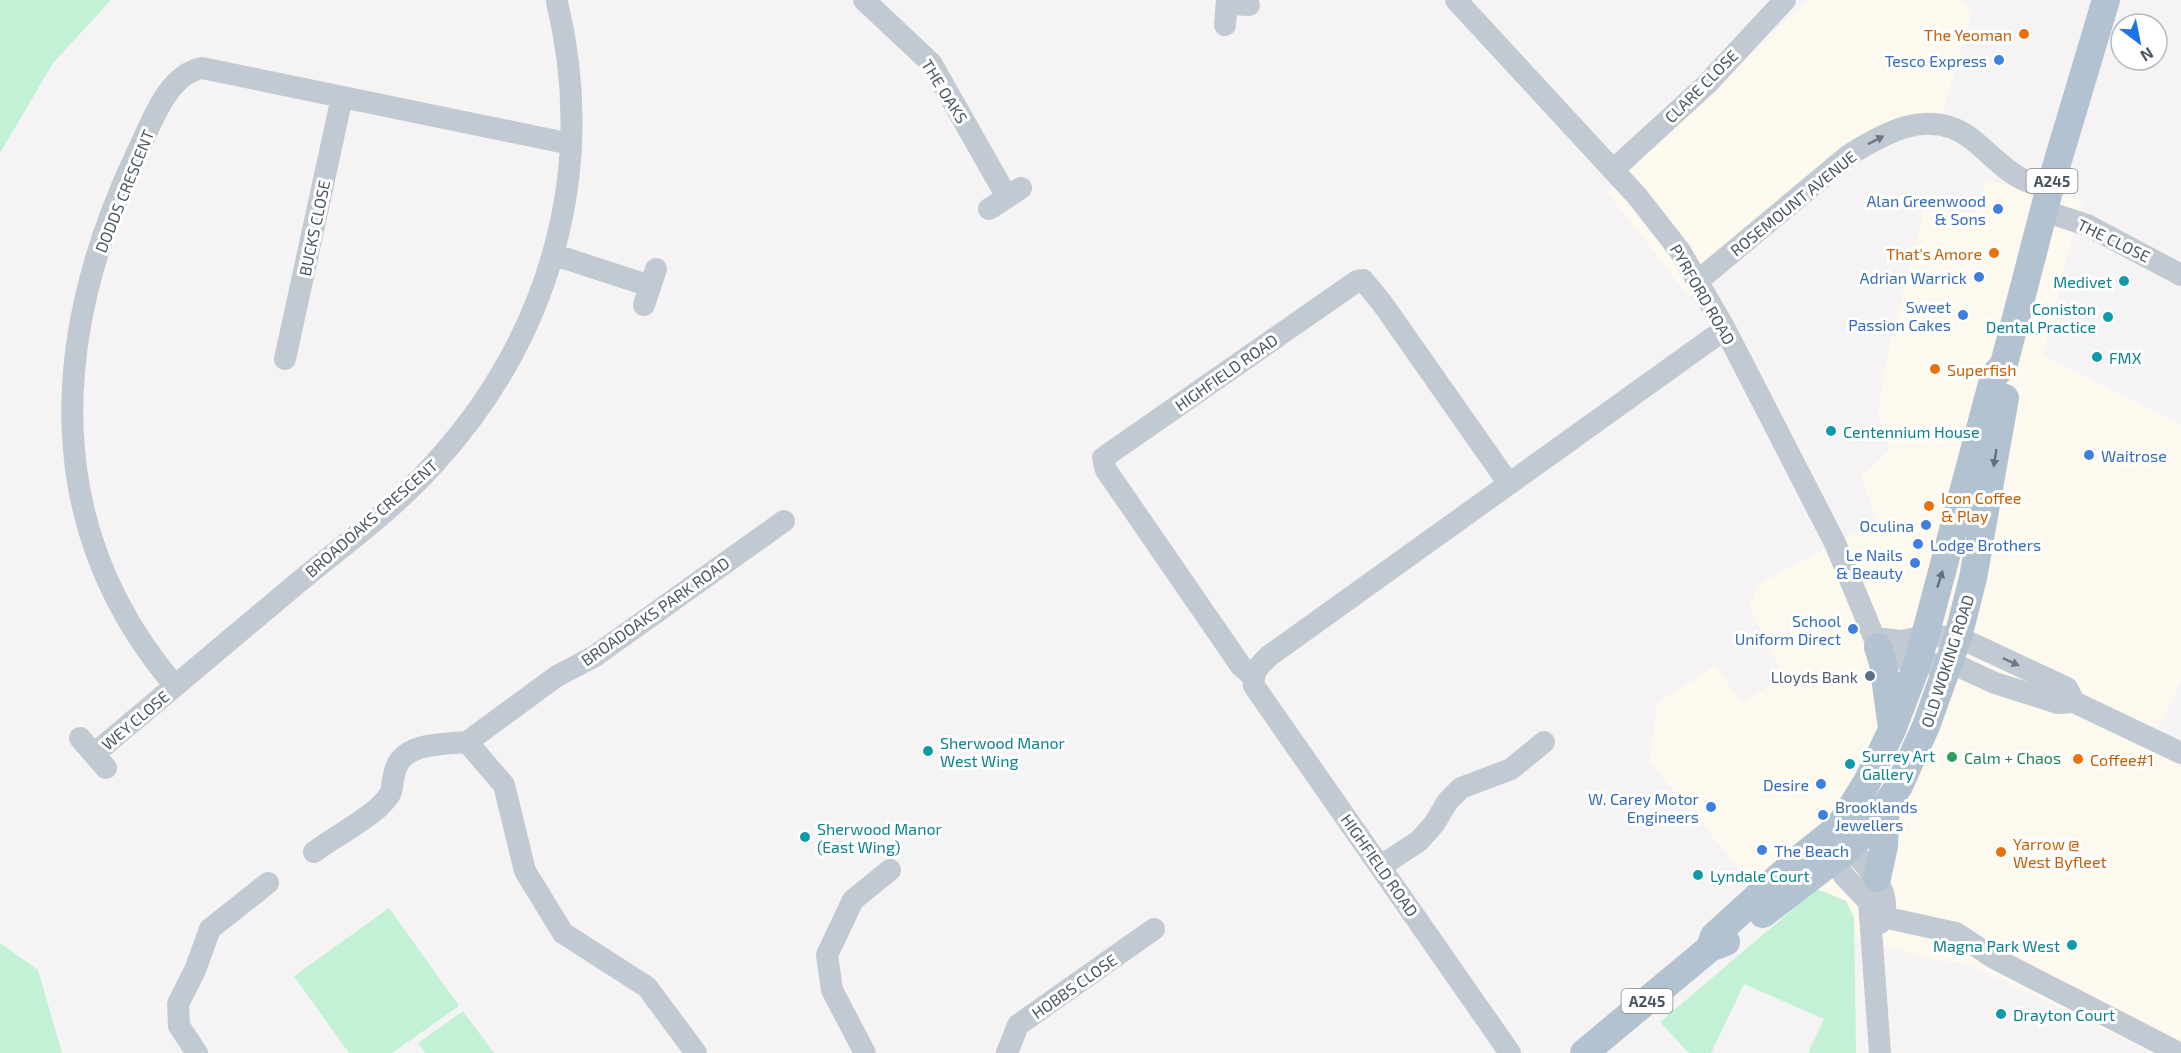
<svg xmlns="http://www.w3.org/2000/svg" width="2181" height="1053" viewBox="0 0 2181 1053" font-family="'Exo 2',sans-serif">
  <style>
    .commercial { fill: #fdf9ef }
    .green { fill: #c3f1d5 }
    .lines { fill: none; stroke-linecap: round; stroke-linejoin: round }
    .minor { stroke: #c1cad2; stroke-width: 22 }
    .major { stroke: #b3c2d1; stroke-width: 28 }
    .oneway { fill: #6e7983 }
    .oneway2 { fill: #64717d }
    .food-dot { fill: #e8710a; stroke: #fff; stroke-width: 2 }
    .shop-dot { fill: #3f7fe0; stroke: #fff; stroke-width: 2 }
    .culture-dot { fill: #0f9aa8; stroke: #fff; stroke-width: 2 }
    .service-dot { fill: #5c6f8a; stroke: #fff; stroke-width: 2 }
    .leisure-dot { fill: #2e9e5b; stroke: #fff; stroke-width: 2 }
    .labels { text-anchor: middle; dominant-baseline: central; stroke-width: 6; stroke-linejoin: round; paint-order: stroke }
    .shield { fill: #fff; stroke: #808990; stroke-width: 1.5 }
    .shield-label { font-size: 15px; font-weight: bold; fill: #4a5661 }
    .food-label { font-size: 16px; fill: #c56008; stroke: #fff; text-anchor: start }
    .shop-label { font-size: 16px; fill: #366cbe; stroke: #fff; text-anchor: end }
    .street-label { font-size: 16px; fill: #4a5661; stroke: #fff }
    .culture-label { font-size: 16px; fill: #0d838f; stroke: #fff; text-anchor: start }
    .service-label { font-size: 16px; fill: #4e5e75; stroke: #fff; text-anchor: end }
    .leisure-label { font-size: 16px; fill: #27864d; stroke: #fff; text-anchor: start }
  </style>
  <rect width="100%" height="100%" fill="#f5f3f3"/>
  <path class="commercial" d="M1808 0H1958L1972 11 1936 135 1904 132 1856 156 1743 246 1689 297 1607 192Z
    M1986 180 2082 200 2043 355 2181 425V680L2158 729 2181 742V1053H2153L1968 964 1929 959 1855 936 1854 917 1817 889 1750 881 1650 763 1657 703 1715 666 1742 702 1785 677 1749 607 1759 584 1877 521 1861 476 1890 450 1878 412 1889 347 1924 210 1976 213Z"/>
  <path class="green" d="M0 0H111L53 63 0 153Z
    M1817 889 1846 901 1854 917 1856 1053H1808L1824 1019 1744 984 1711 1053H1689L1660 1022Z
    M389 908 459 1006 392 1053H349L294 976Z
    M0 943 38 970 62 1053H0Z
    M463 1011 494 1053H425L418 1043Z"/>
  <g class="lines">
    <path class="minor" d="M864 0 931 63 1007 197
      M1456 0 1637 196 1680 251 1725 329 1835 543 1878 647 1907 661 1960 667 1995 683 2058 703 2074 702 2181 753
      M1228 4 1249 5
      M1225 25 1227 0
      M1613 170 1707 84 1785 0
      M989 209 1021 188
      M2044 211 2087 225 2181 275
      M555 255 650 286
      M1699 280 1849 155C1886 132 1929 108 1969 137 1987 150 2003 170 2024 180 2031 184 2042 185 2050 187
      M644 305 656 269
      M285 359 342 97
      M1875 638 1902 641 1925 636 1958 637 2067 688 2074 702
      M1253 676 1241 666 1106 470 1103 458 1113 451 1357 281 1363 280 1382 303 1509 484
      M175 686C39 526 51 336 136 155 151 125 166 75 202 68L571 144
      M80 738 106 768
      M94 754C161 698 227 642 294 586 341 547 393 510 434 464 550 337 598 171 557 2
      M1842 833C1855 862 1900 887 1880 923
      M1825 846 1845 877 1869 902 1880 1053
      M314 852C334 837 360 824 379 807 397 789 389 791 395 771 402 742 444 744 467 742
      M1381 866 1419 841 1434 824 1448 801 1461 788 1511 769 1544 742
      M1883 917 1956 933 1994 958 2179 1053
      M197 1053 179 1026 178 1004 195 970 210 929 268 883
      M696 1053 647 987 563 933 525 871 504 785 467 742 557 676 595 656 784 521
      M865 1053 832 990 827 955 853 900 890 870
      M1007 1053 1018 1025 1154 929
      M1510 1053 1254 686C1252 671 1259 666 1269 656L1725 329"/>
    <path class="major" d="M1878 647 1883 663 1892 728
      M1877 878 1884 846 1886 805
      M1763 914 1849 848 1872 825 1899 786 1926 726 1958 637 1973 578 2005 398
      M1710 948 1714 936 1793 864 1839 827 1867 782 1892 730 1918 662 1994 376 2004 364 2050 187 2106 0
      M1584 1053 1710 948 1726 942"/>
  </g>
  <defs><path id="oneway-solid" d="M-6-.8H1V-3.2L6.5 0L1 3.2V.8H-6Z" transform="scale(1.5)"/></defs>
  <g class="oneway">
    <use href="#oneway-solid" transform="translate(1876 140) rotate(-27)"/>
    <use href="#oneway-solid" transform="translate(2011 662) rotate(25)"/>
  </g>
  <g class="oneway2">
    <use href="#oneway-solid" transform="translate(1995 458) rotate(99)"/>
    <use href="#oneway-solid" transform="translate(1940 579) rotate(-72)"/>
  </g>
  <g class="food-dot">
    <circle cx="2024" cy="34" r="6"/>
    <circle cx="1994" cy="253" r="6"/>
    <circle cx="1935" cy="369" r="6"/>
    <circle cx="1929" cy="506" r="6"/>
    <circle cx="2078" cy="759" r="6"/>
    <circle cx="2001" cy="852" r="6"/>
  </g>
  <g class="shop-dot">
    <circle cx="1999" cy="60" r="6"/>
    <circle cx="1998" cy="209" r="6"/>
    <circle cx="1979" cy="277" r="6"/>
    <circle cx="1963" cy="315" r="6"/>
    <circle cx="2089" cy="455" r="6"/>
    <circle cx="1926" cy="525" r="6"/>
    <circle cx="1918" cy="544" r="6"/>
    <circle cx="1915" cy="563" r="6"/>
    <circle cx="1853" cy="629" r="6"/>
    <circle cx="1821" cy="784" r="6"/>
    <circle cx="1711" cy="807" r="6"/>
    <circle cx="1823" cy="815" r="6"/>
    <circle cx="1762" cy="850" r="6"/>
  </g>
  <g class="culture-dot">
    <circle cx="2124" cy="281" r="6"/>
    <circle cx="2108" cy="317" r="6"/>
    <circle cx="2097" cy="357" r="6"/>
    <circle cx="1831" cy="431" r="6"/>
    <circle cx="928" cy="751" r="6"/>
    <circle cx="1850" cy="764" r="6"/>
    <circle cx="805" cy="837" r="6"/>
    <circle cx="1698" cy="875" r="6"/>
    <circle cx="2072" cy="945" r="6"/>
    <circle cx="2001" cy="1014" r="6"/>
  </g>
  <circle class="service-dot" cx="1870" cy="676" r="6"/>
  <circle class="leisure-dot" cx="1952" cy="757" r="6"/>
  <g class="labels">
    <g class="shield">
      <rect x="2026.5" y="169" width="51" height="24" rx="4.5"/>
      <rect x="1621.5" y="989" width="51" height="24" rx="4.5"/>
    </g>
    <g class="shield-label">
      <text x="2052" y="181">A245</text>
      <text x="1647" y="1001">A245</text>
    </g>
    <g class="food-label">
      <text x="2012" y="34" text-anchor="end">The Yeoman</text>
      <text x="1982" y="253" text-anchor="end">That's Amore</text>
      <text x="1947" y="369">Superfish</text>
      <text x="1941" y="497">Icon Coffee<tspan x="1941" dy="18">&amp; Play</tspan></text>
      <text x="2090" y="759">Coffee#1</text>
      <text x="2013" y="843">Yarrow @<tspan x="2013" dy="18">West Byfleet</tspan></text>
    </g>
    <g class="shop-label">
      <text x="1987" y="60">Tesco Express</text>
      <text x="1986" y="200">Alan Greenwood<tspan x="1986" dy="18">&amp; Sons</tspan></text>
      <text x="1967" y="277">Adrian Warrick</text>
      <text x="1951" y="306">Sweet<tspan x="1951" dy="18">Passion Cakes</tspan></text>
      <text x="2101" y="455" text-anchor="start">Waitrose</text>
      <text x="1914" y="525">Oculina</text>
      <text x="1930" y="544" text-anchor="start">Lodge Brothers</text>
      <text x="1903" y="554">Le Nails<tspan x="1903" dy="18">&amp; Beauty</tspan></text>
      <text x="1841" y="620">School<tspan x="1841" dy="18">Uniform Direct</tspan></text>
      <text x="1809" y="784">Desire</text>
      <text x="1699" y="798">W. Carey Motor<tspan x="1699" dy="18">Engineers</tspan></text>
      <text x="1835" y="806" text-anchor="start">Brooklands<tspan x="1835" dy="18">Jewellers</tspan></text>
      <text x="1774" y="850" text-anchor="start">The Beach</text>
    </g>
    <g class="street-label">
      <text transform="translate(1701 86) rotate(-45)">CLARE CLOSE</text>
      <text transform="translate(945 91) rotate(58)">THE OAKS</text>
      <text transform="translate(124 191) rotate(-68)">DODDS CRESCENT</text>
      <text transform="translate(1793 203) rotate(-39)">ROSEMOUNT AVENUE</text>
      <text transform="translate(314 228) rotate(-78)">BUCKS CLOSE</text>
      <text transform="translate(2114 240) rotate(26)">THE CLOSE</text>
      <text transform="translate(1703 294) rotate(60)">PYRFORD ROAD</text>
      <text transform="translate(1226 372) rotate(-35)">HIGHFIELD ROAD</text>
      <text transform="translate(371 518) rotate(-41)">BROADOAKS CRESCENT</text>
      <text transform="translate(655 611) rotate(-35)">BROADOAKS PARK ROAD</text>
      <text transform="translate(1947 661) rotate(-72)">OLD WOKING ROAD</text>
      <text transform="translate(135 720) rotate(-40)">WEY CLOSE</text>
      <text transform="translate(1380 865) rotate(55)">HIGHFIELD ROAD</text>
      <text transform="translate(1074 986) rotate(-35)">HOBBS CLOSE</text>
    </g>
    <g class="culture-label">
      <text x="2112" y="281" text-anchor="end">Medivet</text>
      <text x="2096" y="308" text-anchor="end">Coniston<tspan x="2096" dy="18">Dental Practice</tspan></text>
      <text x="2109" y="357">FMX</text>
      <text x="1843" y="431">Centennium House</text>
      <text x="940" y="742">Sherwood Manor<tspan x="940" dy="18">West Wing</tspan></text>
      <text x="1862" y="755">Surrey Art<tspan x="1862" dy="18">Gallery</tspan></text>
      <text x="817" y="828">Sherwood Manor<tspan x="817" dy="18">(East Wing)</tspan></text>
      <text x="1710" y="875">Lyndale Court</text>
      <text x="2060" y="945" text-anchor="end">Magna Park West</text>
      <text x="2013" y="1014">Drayton Court</text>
    </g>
    <g class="service-label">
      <text x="1858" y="676">Lloyds Bank</text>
    </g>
    <g class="leisure-label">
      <text x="1964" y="757">Calm + Chaos</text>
    </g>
  </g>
  <g transform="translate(2139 42) rotate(148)"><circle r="28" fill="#ffffff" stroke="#b7bbc0" stroke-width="1.5"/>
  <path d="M0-4.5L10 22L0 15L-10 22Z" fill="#1a73e8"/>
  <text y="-9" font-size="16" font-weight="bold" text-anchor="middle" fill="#4a5661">N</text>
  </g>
</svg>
